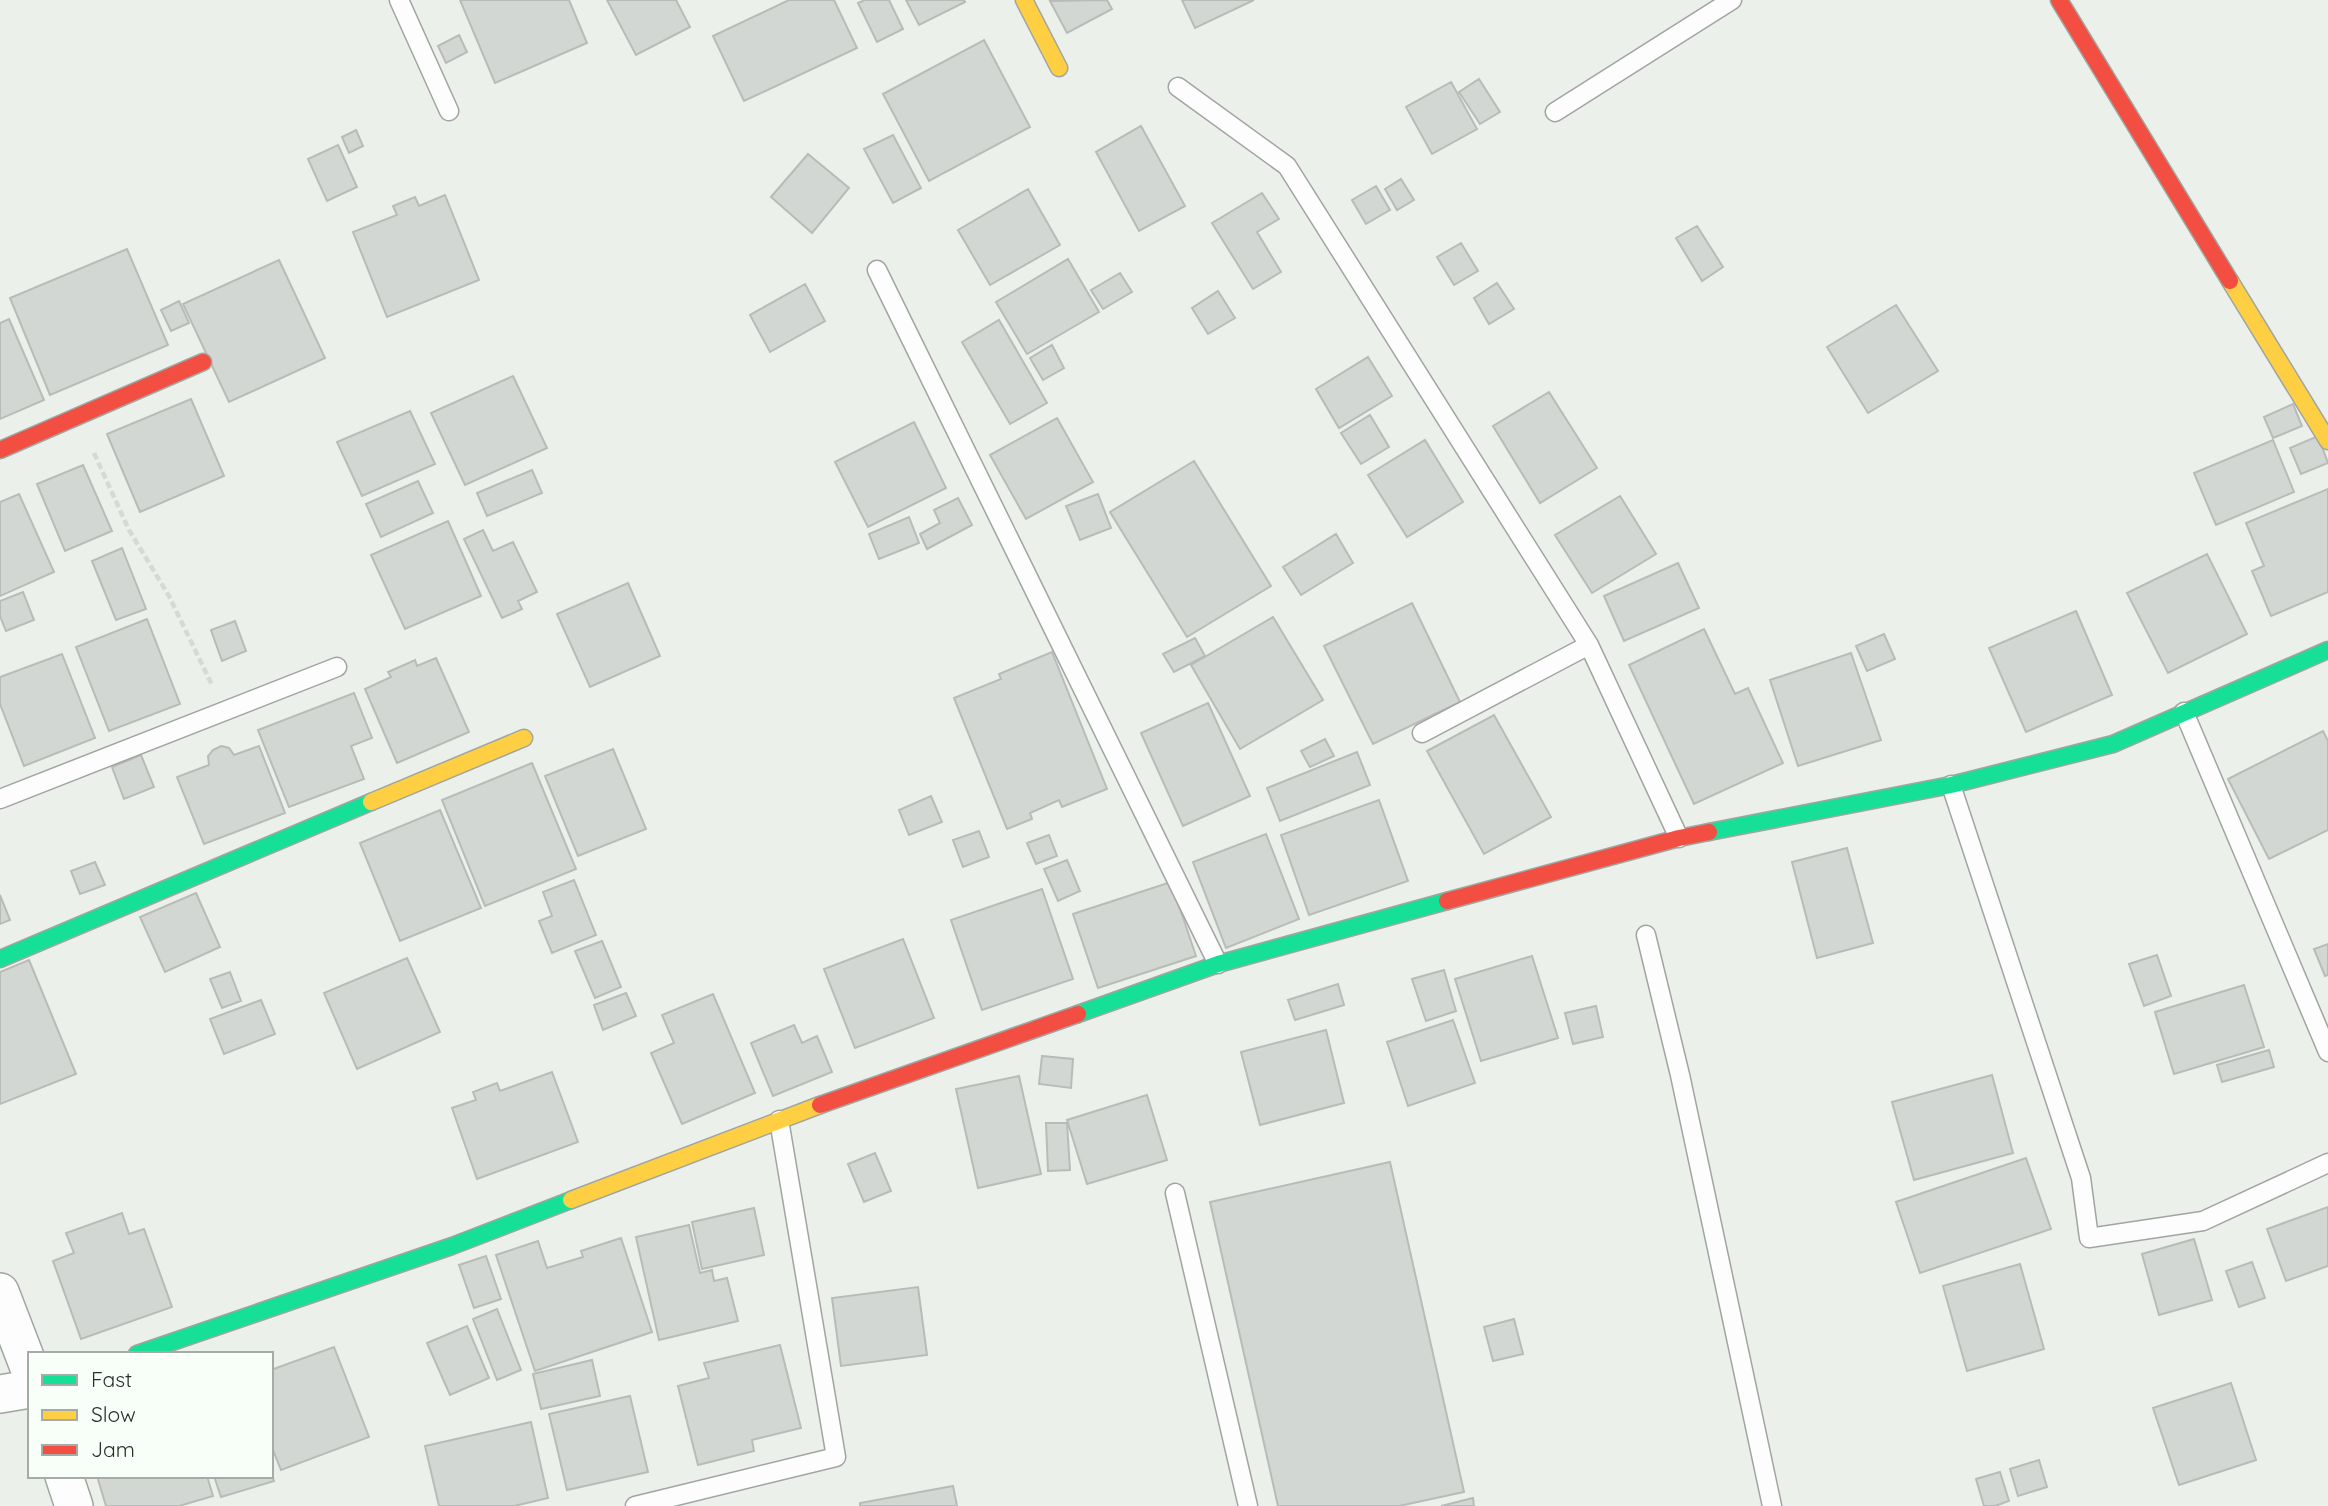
<svg xmlns="http://www.w3.org/2000/svg" width="2328" height="1506" viewBox="0 0 2328 1506" font-family="Quicksand,sans-serif">
  <style>
    .building { fill: #d3d7d3; stroke: #b8bcb8; stroke-width: 2 }
    .lines { fill: none; stroke-linecap: round; stroke-linejoin: round }
    .lane-casing { stroke: #a1a5a1; stroke-width: 21 }
    .street-casing { stroke: #a1a5a1; stroke-width: 40 }
    .fast-casing { stroke: #a1a5a1; stroke-width: 19 }
    .slow-casing { stroke: #a1a5a1; stroke-width: 19 }
    .jam-casing { stroke: #a1a5a1; stroke-width: 19 }
    .path { stroke: #d7d8d7; stroke-width: 4.5; stroke-dasharray: 7 3.5; stroke-linecap: butt }
    .lane { stroke: #fcfdfc; stroke-width: 18 }
    .street { stroke: #fcfdfc; stroke-width: 37 }
    .fast { stroke: #16e098; stroke-width: 16 }
    .slow { stroke: #ffcf43; stroke-width: 16 }
    .jam { stroke: #f24e42; stroke-width: 16 }
  </style>
  <rect width="100%" height="100%" fill="#ebf0eb"/>
  <path class="building" d="M460 0H569L587 43 495 83Z
    M607 0H676L690 27 636 55Z
    M789 0H834L857 48 744 101 713 36Z
    M865 0H889L903 29 877 42 858 3Z
    M906 0H964L965 2 919 25Z
    M1107 0 1112 9 1067 33 1050 1Z
    M1182 0H1254L1195 28Z
    M459 35 467 52 446 63 438 46Z
    M984 40 1030 127 929 181 883 94Z
    M1479 79 1500 112 1480 124 1459 92Z
    M1451 82 1477 129 1432 154 1406 107Z
    M1141 126 1185 206 1139 231 1096 152Z
    M356 130 363 146 349 153 342 137Z
    M893 135 921 188 893 203 864 149Z
    M338 145 357 187 327 201 308 159Z
    M808 154 849 188 812 233 771 197Z
    M1401 179 1414 200 1397 210 1385 189Z
    M1376 186 1390 210 1366 224 1352 200Z
    M1028 189 1060 245 990 285 958 230Z
    M1262 193 1279 219 1257 232 1281 272 1253 289 1212 223Z
    M445 195 479 280 387 317 353 232 397 215 393 206 415 197 419 206Z
    M1697 226 1723 267 1702 281 1676 238Z
    M1461 243 1478 271 1454 285 1437 257Z
    M127 249 168 345 50 395 10 298Z
    M1068 259 1099 312 1027 354 996 302Z
    M279 260 325 358 229 402 183 304Z
    M1120 273 1132 292 1103 309 1091 290Z
    M1497 283 1514 309 1489 324 1474 298Z
    M805 284 825 321 770 352 750 315Z
    M1218 291 1235 318 1208 334 1192 308Z
    M179 301 189 323 171 331 161 310Z
    M1896 305 1938 371 1868 413 1827 347Z
    M9 319 44 400 0 419V323Z
    M999 320 1047 403 1010 424 962 342Z
    M1052 345 1064 368 1043 380 1030 358Z
    M1368 357 1392 396 1339 428 1316 389Z
    M513 376 547 448 465 485 431 413Z
    M1549 392 1597 468 1540 503 1493 426Z
    M191 399 224 476 140 512 107 434Z
    M2293 404 2302 426 2273 438 2264 417Z
    M410 411 435 464 362 496 337 442Z
    M1370 415 1389 447 1361 464 1341 433Z
    M1057 418 1093 482 1026 519 990 455Z
    M914 422 946 488 868 527 835 462Z
    M2318 436 2328 463 2301 474 2290 448Z
    M1425 440 1463 502 1407 537 1368 475Z
    M2273 440 2294 492 2216 525 2194 473Z
    M1194 461 1271 586 1187 637 1110 512Z
    M83 465 112 531 65 551 37 484Z
    M532 470 542 493 487 516 477 493Z
    M418 481 433 513 381 537 366 504Z
    M2328 489V592L2271 616 2252 571 2264 566 2246 523Z
    M19 494 54 572 0 596V502Z
    M1098 494 1111 528 1080 540 1066 506Z
    M1620 496 1656 554 1592 593 1555 535Z
    M958 498 972 525 927 549 920 534 940 523 934 510Z
    M909 517 919 543 879 559 869 534Z
    M448 521 481 596 405 629 371 555Z
    M483 530 493 551 513 542 537 592 518 601 522 609 502 618 464 539Z
    M1336 534 1353 563 1301 595 1283 567Z
    M122 548 146 609 116 620 92 561Z
    M2207 554 2247 634 2168 673 2127 593Z
    M1678 563 1699 608 1624 641 1604 596Z
    M628 583 660 656 590 687 557 614Z
    M23 592 34 620 6 631 0 616V601Z
    M1412 603 1460 702 1373 744 1324 646Z
    M2076 611 2112 695 2026 732 1989 648Z
    M1273 617 1323 700 1240 749 1191 665Z
    M147 619 180 704 109 731 76 647Z
    M235 621 246 651 222 661 211 630Z
    M1704 629 1735 694 1748 688 1783 763 1694 804 1629 665Z
    M1884 634 1895 659 1867 671 1856 646Z
    M1195 638 1205 656 1174 672 1163 654Z
    M1052 652 1107 789 1062 807 1059 800 1030 813 1032 819 1007 829 954 698 1001 679 999 674Z
    M1851 653 1881 740 1798 766 1770 680Z
    M62 654 95 738 24 766 0 704V677Z
    M436 658 469 732 397 763 365 689 391 677 388 672 415 660 417 666Z
    M354 693 372 738 351 746 364 779 289 807 258 730Z
    M1208 703 1250 796 1183 826 1141 733Z
    M1494 715 1551 817 1484 854 1427 751Z
    M2323 731 2328 741V830L2269 859 2228 779Z
    M1325 739 1334 756 1310 767 1301 751Z
    M221 746 229 748 234 755 259 746 285 813 204 844 177 777 209 765 208 756 213 750Z
    M613 749 646 829 578 856 545 776Z
    M1357 752 1370 785 1280 821 1267 788Z
    M141 755 154 787 124 799 112 767Z
    M532 763 576 869 485 906 442 800Z
    M931 796 942 822 909 835 899 810Z
    M1379 800 1408 881 1309 915 1281 835Z
    M440 810 481 908 400 941 360 843Z
    M979 831 989 857 963 867 953 840Z
    M1266 834 1299 919 1226 948 1193 862Z
    M1049 835 1057 856 1036 864 1027 843Z
    M1847 848 1873 943 1817 958 1792 862Z
    M1067 860 1080 891 1058 901 1044 869Z
    M95 862 105 885 80 894 71 871Z
    M574 880 596 935 552 953 539 921 552 916 543 892Z
    M1171 882 1196 956 1098 988 1073 914Z
    M1042 889 1073 979 982 1010 951 920Z
    M196 893 220 947 165 972 140 917Z
    M0 895 10 920 0 924Z
    M903 939 934 1018 855 1048 824 969Z
    M602 941 621 987 595 998 575 951Z
    M2328 944V975L2325 976 2314 949Z
    M2157 955 2171 996 2144 1006 2129 964Z
    M1532 956 1558 1038 1481 1061 1455 979Z
    M407 958 440 1032 357 1069 324 993Z
    M29 960 76 1074 0 1104V972Z
    M1444 970 1456 1011 1426 1021 1412 979Z
    M230 972 241 1001 222 1008 210 979Z
    M1338 984 1344 1005 1295 1020 1288 1000Z
    M2244 985 2264 1047 2174 1074 2155 1012Z
    M626 993 636 1016 603 1030 594 1005Z
    M713 994 755 1093 682 1124 651 1053 674 1043 662 1015Z
    M261 1000 275 1034 224 1054 210 1019Z
    M1596 1006 1603 1037 1573 1044 1565 1013Z
    M1453 1020 1475 1083 1408 1106 1387 1042Z
    M794 1025 802 1043 817 1036 832 1072 773 1096 751 1043Z
    M1326 1030 1344 1103 1260 1125 1241 1052Z
    M2269 1050 2274 1067 2222 1082 2217 1065Z
    M1042 1056 1073 1059 1071 1088 1039 1084Z
    M552 1072 578 1142 477 1179 452 1108 476 1100 473 1092 497 1083 500 1091Z
    M1992 1075 2013 1153 1914 1180 1892 1102Z
    M1019 1076 1041 1174 978 1188 956 1089Z
    M1147 1095 1167 1160 1087 1184 1067 1120Z
    M1046 1123H1067L1070 1170 1048 1171Z
    M875 1153 891 1191 864 1202 848 1164Z
    M2026 1158 2051 1229 1920 1273 1896 1202Z
    M1390 1162 1464 1492 1399 1506H1278L1210 1202Z
    M2328 1207V1266L2286 1281 2267 1229Z
    M754 1208 764 1255 702 1269 692 1222Z
    M122 1213 129 1234 144 1229 172 1307 81 1339 53 1261 74 1253 66 1233Z
    M689 1225 700 1273 712 1270 714 1281 727 1278 738 1321 659 1340 636 1237Z
    M621 1238 652 1332 535 1371 496 1255 538 1241 547 1268 583 1257 581 1251Z
    M2194 1239 2212 1300 2159 1315 2142 1254Z
    M486 1256 501 1299 474 1308 459 1265Z
    M2252 1262 2265 1298 2239 1307 2226 1271Z
    M2020 1264 2044 1349 1967 1371 1943 1286Z
    M918 1287 927 1355 841 1366 832 1298Z
    M497 1309 521 1370 497 1380 473 1319Z
    M1514 1319 1523 1354 1493 1361 1484 1327Z
    M467 1326 489 1378 450 1395 427 1343Z
    M780 1345 801 1428 752 1440 754 1451 698 1465 678 1386 709 1378 704 1363Z
    M334 1347 369 1437 281 1470 271 1445V1370Z
    M592 1360 600 1396 541 1409 533 1374Z
    M2231 1383 2256 1460 2179 1485 2153 1408Z
    M630 1396 648 1472 567 1490 549 1414Z
    M531 1422 548 1498 514 1506H439L425 1446Z
    M2039 1460 2047 1487 2018 1496 2010 1469Z
    M271 1472 274 1481 221 1497 214 1476H271Z
    M2000 1472 2009 1501 1995 1506H1984L1976 1479Z
    M97 1476H207L213 1496 179 1506H106Z
    M953 1486 957 1506H860V1503Z
    M1473 1498 1474 1506H1441Z"/>
  <g class="lines">
    <defs>
      <path id="lane" d="M399 0 449 111
        M1178 87 1287 166 1589 645 1679 838
        M1555 112 1732 0
        M877 270 1218 964
        M2184 712 2328 1052
        M1422 733 1589 645
        M1951 785 2081 1178 2089 1238 2203 1221 2328 1163
        M0 799 337 667
        M1646 935 1680 1075 1772 1506
        M1175 1193 1248 1506
        M635 1506 836 1457 779 1120"/>
      <path id="street" d="M0 1292 30 1370
        M0 1394 30 1389
        M64 1476 74 1506"/>
      <path id="fast" d="M1709 832 1951 785 2113 744 2328 650
        M0 959 371 802
        M1078 1014 1218 964 1447 901
        M137 1354 452 1246 571 1200"/>
      <path id="slow" d="M1024 0 1059 68
        M2230 281 2328 441
        M371 802 524 738
        M571 1200 820 1105"/>
      <path id="jam" d="M2059 0 2230 281
        M0 450 203 362
        M1447 901 1679 838 1709 832
        M820 1105 1078 1014"/>
    </defs>
    <use href="#lane" class="lane-casing"/>
    <use href="#street" class="street-casing"/>
    <use href="#fast" class="fast-casing"/>
    <use href="#slow" class="slow-casing"/>
    <use href="#jam" class="jam-casing"/>
    <path class="path" d="M94 453 129 530 169 596 212 685"/>
    <use href="#lane" class="lane"/>
    <use href="#street" class="street"/>
    <use href="#fast" class="fast"/>
    <use href="#slow" class="slow"/>
    <use href="#jam" class="jam"/>
  </g>
  <rect x="28" y="1352" width="245" height="126" fill="#f8fff9" stroke="#a6aba7" stroke-width="2"/>
  <rect x="42" y="1375" width="35" height="10" fill="#16e098" stroke="#a6aba7" stroke-width="2"/>
  <text x="91" y="1387" font-size="21" fill="#2a2e2b">Fast</text>
  <rect x="42" y="1410" width="35" height="10" fill="#ffcf43" stroke="#a6aba7" stroke-width="2"/>
  <text x="91" y="1422" font-size="21" fill="#2a2e2b">Slow</text>
  <rect x="42" y="1445" width="35" height="10" fill="#f24e42" stroke="#a6aba7" stroke-width="2"/>
  <text x="91" y="1457" font-size="21" fill="#2a2e2b">Jam</text>
</svg>
